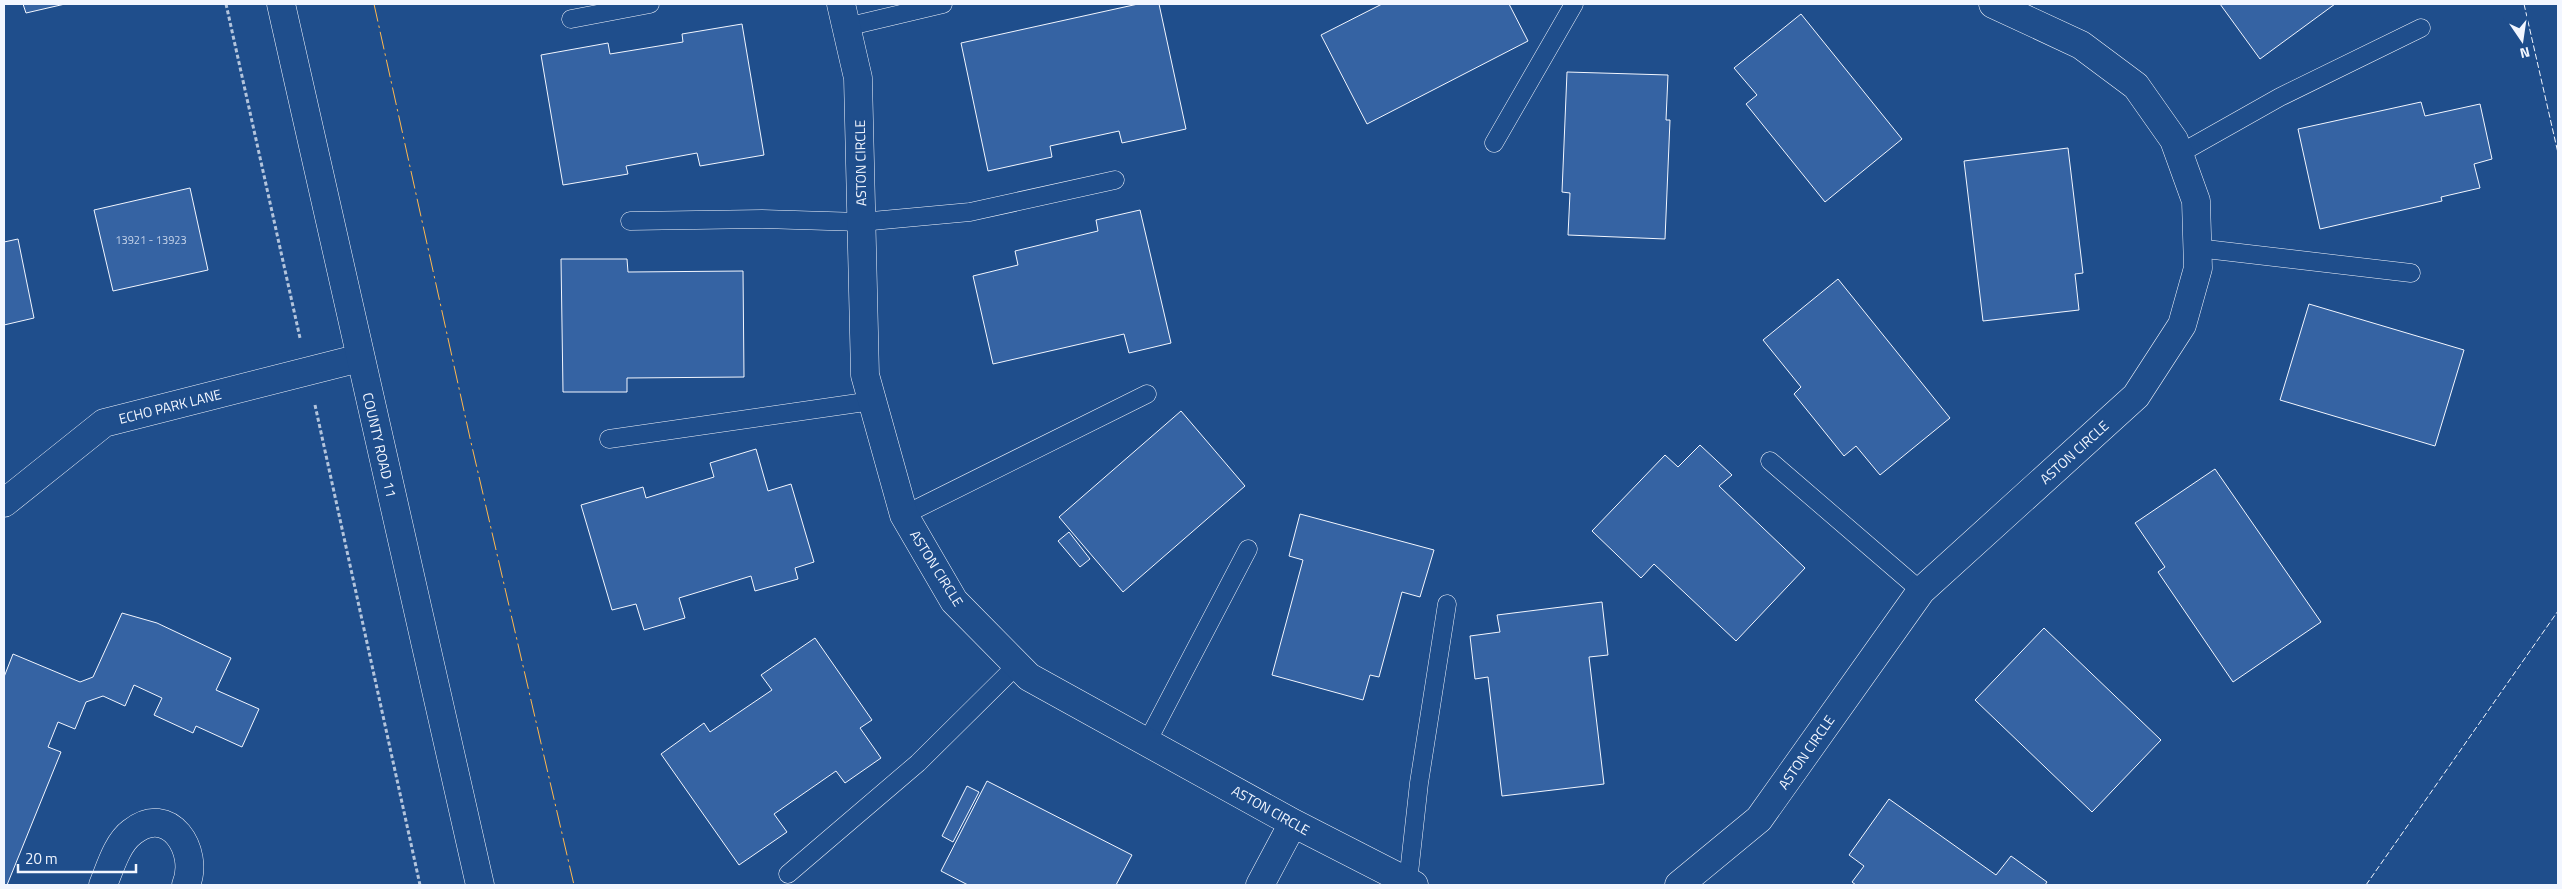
<svg xmlns="http://www.w3.org/2000/svg" width="2562" height="889" viewBox="0 0 2562 889" font-family="'Titillium Web',sans-serif">
  <style>
    .building { fill: #3563a3; stroke: #f2f6ff }
    .lines { fill: none; stroke-linecap: round; stroke-linejoin: round }
    .lane-casing { stroke: #f2f6ff; stroke-width: 19 }
    .street-casing { stroke: #f2f6ff; stroke-width: 29 }
    .secondary-casing { stroke: #f2f6ff; stroke-width: 29 }
    .path { stroke: #b3c4dc; stroke-width: 3; stroke-dasharray: 4 2.5; stroke-linecap: butt }
    .lane { stroke: #1f4e8c; stroke-width: 18 }
    .street { stroke: #1f4e8c; stroke-width: 28 }
    .secondary { stroke: #1f4e8c; stroke-width: 28 }
    .fence { stroke: #f2f6ff; stroke-width: 1; stroke-dasharray: 6 2.5; stroke-linecap: butt }
    .power { stroke: #ffb74d; stroke-width: 1; stroke-dasharray: 18 4 2.5 4; stroke-linecap: butt }
    .labels { text-anchor: middle; dominant-baseline: central; stroke-width: 4; stroke-linejoin: round; paint-order: stroke }
    .number-label { font-size: 11px; fill: #c3d1e8 }
    .street-label { font-size: 14px; fill: #f2f6ff; stroke: #1f4e8c }
  </style>
  <rect width="100%" height="100%" fill="#1f4e8c"/>
  <path class="building" d="M23 4H65L26 13Z
    M1138 4H1159L1186 129 1122 143 1119 131 1050 146 1052 157 988 171 961 43Z
    M1382 4H1509L1528 41 1367 124 1321 35Z
    M2220 4H2335L2260 59Z
    M1801 14 1902 139 1825 202 1746 104 1757 95 1734 68Z
    M742 24 764 155 700 166 697 153 626 166 628 174 563 185 541 55 608 43 610 54 683 42 682 34Z
    M1567 72 1668 75 1666 120H1670L1665 239 1568 235 1570 193 1562 192Z
    M2421 102 2425 116 2480 104 2492 159 2474 164 2480 188 2441 197 2442 201 2320 229 2298 129Z
    M2068 148 2083 273 2075 274 2079 310 1983 321 1964 161Z
    M190 188 208 270 113 291 94 210Z
    M1140 210 1171 343 1129 353 1124 334 993 364 973 276 1018 265 1015 251 1098 231 1096 220Z
    M18 239 34 318 4 325V242Z
    M561 259H627L628 272 743 271 744 377 627 378V392H563Z
    M1838 279 1950 418 1880 475 1856 446 1844 456 1794 394 1801 387 1763 340Z
    M2309 304 2464 350 2435 446 2280 400Z
    M1181 411 1245 486 1123 592 1059 517Z
    M1700 445 1732 475 1719 486 1805 568 1736 641 1654 564 1641 578 1592 531 1665 455 1678 467Z
    M756 449 768 491 791 484 814 562 795 568 798 579 755 591 751 576 679 598 685 618 644 630 636 604 612 610 581 505 643 487 646 498 714 477 710 463Z
    M2215 469 2321 622 2233 682 2158 572 2165 567 2135 523Z
    M1300 514 1434 550 1420 597 1402 592 1379 677 1370 675 1363 700 1272 675 1303 560 1289 556Z
    M1069 532 1090 559 1080 567 1058 541Z
    M1602 602 1608 655 1589 657 1604 784 1502 796 1488 677 1475 679 1470 636 1500 632 1497 615Z
    M122 613 157 623 231 658 216 690 259 709 242 747 196 726 193 733 154 715 162 698 134 685 125 706 103 696 86 702 75 729 58 722 48 747 61 752 7 885H4V677L13 654 80 682 93 677Z
    M2044 628 2161 740 2092 812 1975 700Z
    M815 638 872 720 860 728 881 758 845 783 836 771 774 814 787 832 739 865 661 754 704 723 710 732 772 690 761 675Z
    M987 781 1132 855 1116 885H968L941 871Z
    M967 786 979 792 953 842 942 836Z
    M1889 799 1996 875 2011 856 2047 882 2045 885H1856L1852 882 1864 866 1849 855Z"/>
  <g class="lines">
    <defs>
      <path id="lane" d="M571 19 650 4
        M846 27 943 4
        M1494 143 1574 4
        M2179 154 2280 97 2421 28
        M630 221 762 219 861 222 970 212 1115 180
        M2197 248 2411 273
        M609 439 872 401
        M1770 461 1921 591
        M904 515 1147 394
        M1147 742 1248 549
        M788 874 918 763 1017 665
        M1408 882 1419 783 1447 604"/>
      <path id="street" d="M841 4 858 78 865 375 904 515 954 601 1029 677 1293 823 1414 885
        M4 503 104 423 360 358
        M103 885C110 868 117 843 132 832 169 802 200 851 186 885
        M1260 885 1293 823
        M1679 885 1759 819 1921 591 2136 396 2182 325 2198 268 2196 201 2174 140 2136 86 2081 45 1993 4"/>
      <path id="secondary" d="M281 4 480 885"/>
    </defs>
    <use href="#lane" class="lane-casing"/>
    <use href="#street" class="street-casing"/>
    <use href="#secondary" class="secondary-casing"/>
    <path class="path" d="M226 4 300 338
      M315 405 420 885"/>
    <use href="#lane" class="lane"/>
    <use href="#street" class="street"/>
    <use href="#secondary" class="secondary"/>
    <path class="fence" d="M2524 4 2558 153
      M2366 885 2558 611"/>
    <path class="power" d="M374 4 470 438 574 885"/>
  </g>
  <g class="labels">
    <g class="number-label">
      <text x="151" y="240">13921 - 13923</text>
    </g>
    <g class="street-label">
      <text transform="translate(860 163) rotate(-91)">ASTON CIRCLE</text>
      <text transform="translate(170 406) rotate(-14)">ECHO PARK LANE</text>
      <text transform="translate(380 445) rotate(77)">COUNTY ROAD 11</text>
      <text transform="translate(2074 452) rotate(-42)">ASTON CIRCLE</text>
      <text transform="translate(937 568) rotate(58)">ASTON CIRCLE</text>
      <text transform="translate(1806 752) rotate(-55)">ASTON CIRCLE</text>
      <text transform="translate(1271 810) rotate(29)">ASTON CIRCLE</text>
    </g>
  </g>
  <rect width="2562" height="889" fill="none" stroke="#f2f6ff" stroke-width="10"/>
  <g transform="translate(2522 40) rotate(167)" stroke="#1f4e8c" stroke-width="4" paint-order="stroke">
  <path d="M0-4L9 19L0 12L-9 19Z" fill="#f2f6ff"/>
  <text y="-8" font-size="14" font-weight="bold" text-anchor="middle" fill="#f2f6ff">N</text>
  </g>
  <path d="M18 864v8h118v-8" fill="none" stroke="#f2f6ff" stroke-width="2.5"/>
  <text x="25" y="864" font-size="15" fill="#f2f6ff" stroke="#1f4e8c" stroke-width="4" paint-order="stroke">20 m</text>
</svg>
